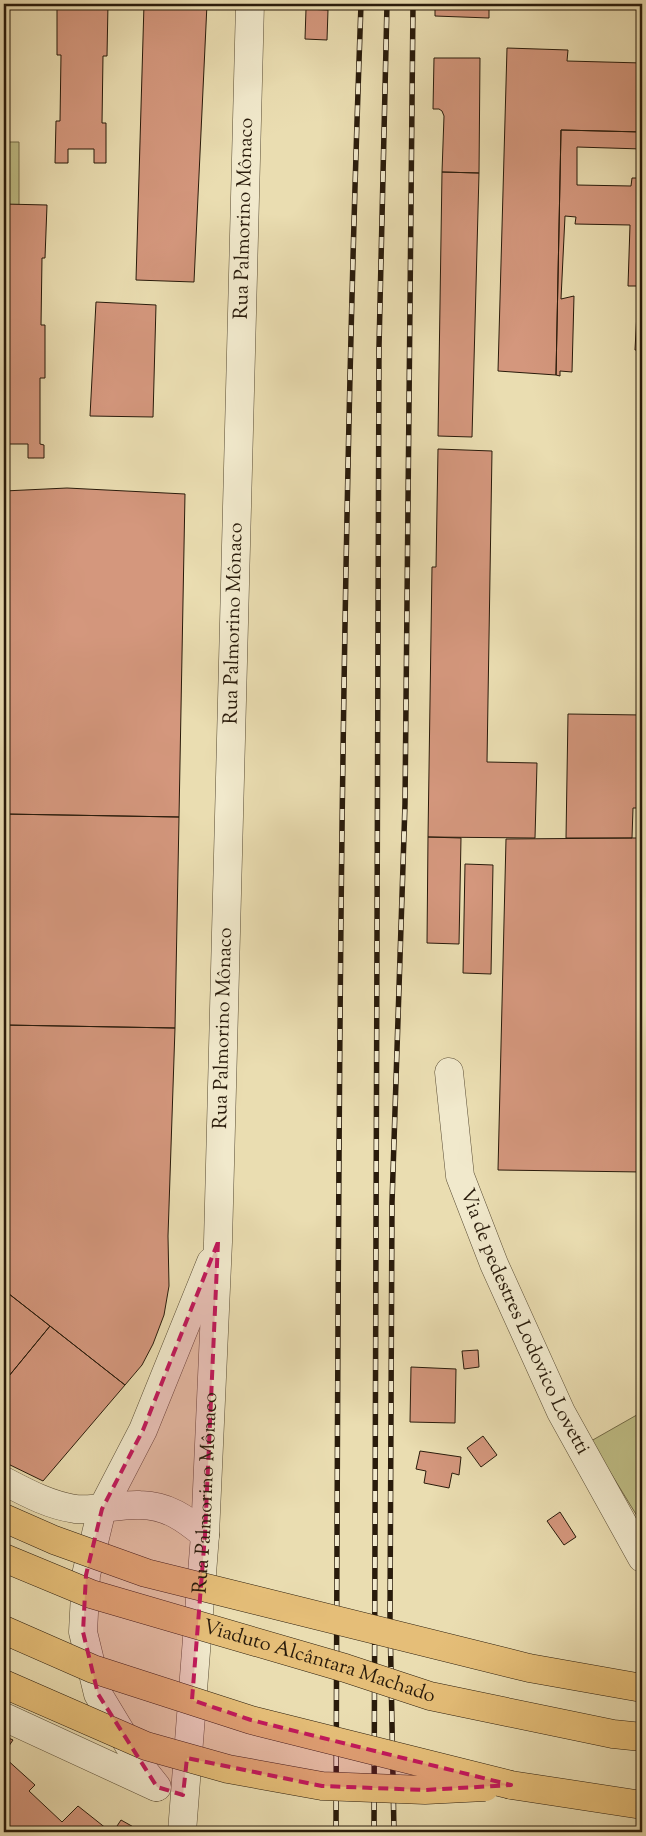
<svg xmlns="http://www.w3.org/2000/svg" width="646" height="1836" viewBox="0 0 646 1836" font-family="'Sorts Mill Goudy',serif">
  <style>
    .green { fill: #bfbe86; stroke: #746c48 }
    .building { fill: #d4977d; stroke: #291b0b }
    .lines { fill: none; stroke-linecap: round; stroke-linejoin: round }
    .minor-casing { stroke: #594c34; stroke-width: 29 }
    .highway-casing { stroke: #291b0b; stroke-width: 29 }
    .minor { stroke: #f1e9cc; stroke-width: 28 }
    .highway { stroke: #e5be78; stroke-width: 28 }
    .rail-casing { stroke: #291b0b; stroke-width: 5.5 }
    .rail { stroke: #f1e9cc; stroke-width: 4; stroke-dasharray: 11; stroke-linecap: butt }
    .major-bridge-casing { stroke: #291b0b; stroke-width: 29; stroke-linecap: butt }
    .highway-bridge-casing { stroke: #291b0b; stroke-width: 29; stroke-linecap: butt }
    .major-bridge { stroke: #e5be78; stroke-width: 28 }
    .highway-bridge { stroke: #e5be78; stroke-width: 28 }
    .marked { fill: #c2185b; fill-opacity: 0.2; stroke: #c2185b; stroke-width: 4; stroke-dasharray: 10 6; stroke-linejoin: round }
    .labels { text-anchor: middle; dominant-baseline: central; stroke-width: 5; stroke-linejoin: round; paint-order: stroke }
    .street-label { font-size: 20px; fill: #291b0b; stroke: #f1e9cc }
  </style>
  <rect width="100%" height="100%" fill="#eaddb1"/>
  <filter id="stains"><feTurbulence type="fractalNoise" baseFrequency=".004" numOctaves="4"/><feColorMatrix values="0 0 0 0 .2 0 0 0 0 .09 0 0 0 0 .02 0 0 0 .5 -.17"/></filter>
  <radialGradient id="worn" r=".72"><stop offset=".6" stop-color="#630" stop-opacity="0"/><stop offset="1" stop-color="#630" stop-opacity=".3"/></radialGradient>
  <path class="green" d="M4 142H19V205L4 204Z
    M642 1412V1524L591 1441Z"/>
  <path class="building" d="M57 4H108L107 56H103L102 123H106V163H94V149H68V163H55L56 121H60L61 55H57Z
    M144 4H207L194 282 136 280Z
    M435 4H489V18L435 16Z
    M306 9 328 10 327 40 305 39Z
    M507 48 568 50 567 61 642 63V132L561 130 556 375 498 371Z
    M434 58H480L479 173 442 172 444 116 442 111 439 109H433Z
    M561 130 642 132V149L577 147V185L631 186 632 178H642V286H628L630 225 575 224 576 217 565 216 561 299 574 296 572 372 560 371V376L556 375Z
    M442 172 479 173 472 437 438 436Z
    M4 204 47 205 45 258H42L41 325H45V378H40V444L44 445V458H28V444H9V457H4Z
    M96 302 156 305 153 417 90 416Z
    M637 312H642V350H635Z
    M438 449 492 451 487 762 537 763 535 838 428 837 432 567H436Z
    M67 488 185 494 179 817 4 814V491Z
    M568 714 642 715V808H633L632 838H566Z
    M4 814 179 817 175 1028 4 1025Z
    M428 837 461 838 459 944 427 943Z
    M632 838H642V1172L498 1170 506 839Z
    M465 864 493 865 491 974 463 973Z
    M4 1025 175 1028 168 1236 169 1286 164 1315 153 1344 142 1365 125 1385 4 1290Z
    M4 1290 50 1326 4 1382Z
    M50 1326 125 1385 43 1481 4 1462V1382Z
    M478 1350 479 1367 464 1369 462 1351Z
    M411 1367 456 1369 455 1423 410 1422Z
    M483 1436 497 1455 481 1467 467 1448Z
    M420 1451 461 1457 459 1475 452 1473 449 1488 424 1483 426 1471 416 1469Z
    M560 1512 576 1537 564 1545 547 1521Z
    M4 1736 13 1740 4 1753Z
    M4 1757 35 1785 29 1791 62 1822 78 1806 107 1829 104 1832H4Z
    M121 1820 137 1829 135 1832H113Z"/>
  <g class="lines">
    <defs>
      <g id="minor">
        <path id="s1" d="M449 1072 460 1176 494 1264 561 1412 642 1558"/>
        <path d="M4 1481C27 1493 49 1505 75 1509 97 1511 119 1504 140 1505 167 1505 186 1519 205 1535"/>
        <path d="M4 1717 156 1787"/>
        <path d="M157 1787 145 1772 98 1694 83 1632 86 1575 102 1509 143 1430 211 1262"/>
        <path id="s2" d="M182 1832 205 1535 218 1242 250 4"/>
      </g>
      <path id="highway" d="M511 1785 642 1805"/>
    </defs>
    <use href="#minor" class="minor-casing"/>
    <use href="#highway" class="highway-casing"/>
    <use href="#minor" class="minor"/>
    <use href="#highway" class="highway"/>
    <defs>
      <path id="rail" d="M336 1832C338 1223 339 613 361 4
        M374 1832 379 347 387 4
        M394 1832 390 1618 392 1203 405 804 413 4"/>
    </defs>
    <use href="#rail" class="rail-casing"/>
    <use href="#rail" class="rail"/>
    <defs>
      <path id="major-bridge" d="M4 1518 54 1540 146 1573 529 1668 642 1688"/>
      <g id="highway-bridge">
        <path id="s3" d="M4 1558 91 1594 345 1668 430 1696 613 1734 642 1737"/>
        <path d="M4 1630 93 1669 251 1720 511 1785"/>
        <path d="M4 1684 146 1746 228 1769 322 1786 425 1790 485 1787"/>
      </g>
    </defs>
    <use href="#major-bridge" class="major-bridge-casing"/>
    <use href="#highway-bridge" class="highway-bridge-casing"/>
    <use href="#major-bridge" class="major-bridge"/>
    <use href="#highway-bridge" class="highway-bridge"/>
  </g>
  <path class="marked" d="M218 1242 205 1535 192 1700 251 1720 511 1785 425 1790 322 1786 187 1758 183 1795 157 1787 98 1694 83 1632 86 1575 102 1509 143 1430Z"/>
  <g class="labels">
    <g class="street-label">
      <text stroke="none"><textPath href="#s2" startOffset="1615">Rua Palmorino Mônaco</textPath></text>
      <text stroke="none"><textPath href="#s2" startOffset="1210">Rua Palmorino Mônaco</textPath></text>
      <text stroke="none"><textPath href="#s2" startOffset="805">Rua Palmorino Mônaco</textPath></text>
      <text stroke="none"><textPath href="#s1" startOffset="264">Via de pedestres Lodovico Lovetti</textPath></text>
      <text stroke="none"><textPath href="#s2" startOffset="340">Rua Palmorino Mônaco</textPath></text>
      <text stroke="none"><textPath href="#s3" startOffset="332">Viaduto Alcântara Machado</textPath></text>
    </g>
  </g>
  <rect width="646" height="1836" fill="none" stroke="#eaddb1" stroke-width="20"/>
  <rect x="5" y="5" width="636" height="1826" fill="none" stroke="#291b0b" stroke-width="2.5"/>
  <rect x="10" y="10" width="626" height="1816" fill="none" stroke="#291b0b"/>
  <rect width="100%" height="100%" filter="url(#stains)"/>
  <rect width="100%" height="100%" fill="url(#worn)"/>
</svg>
